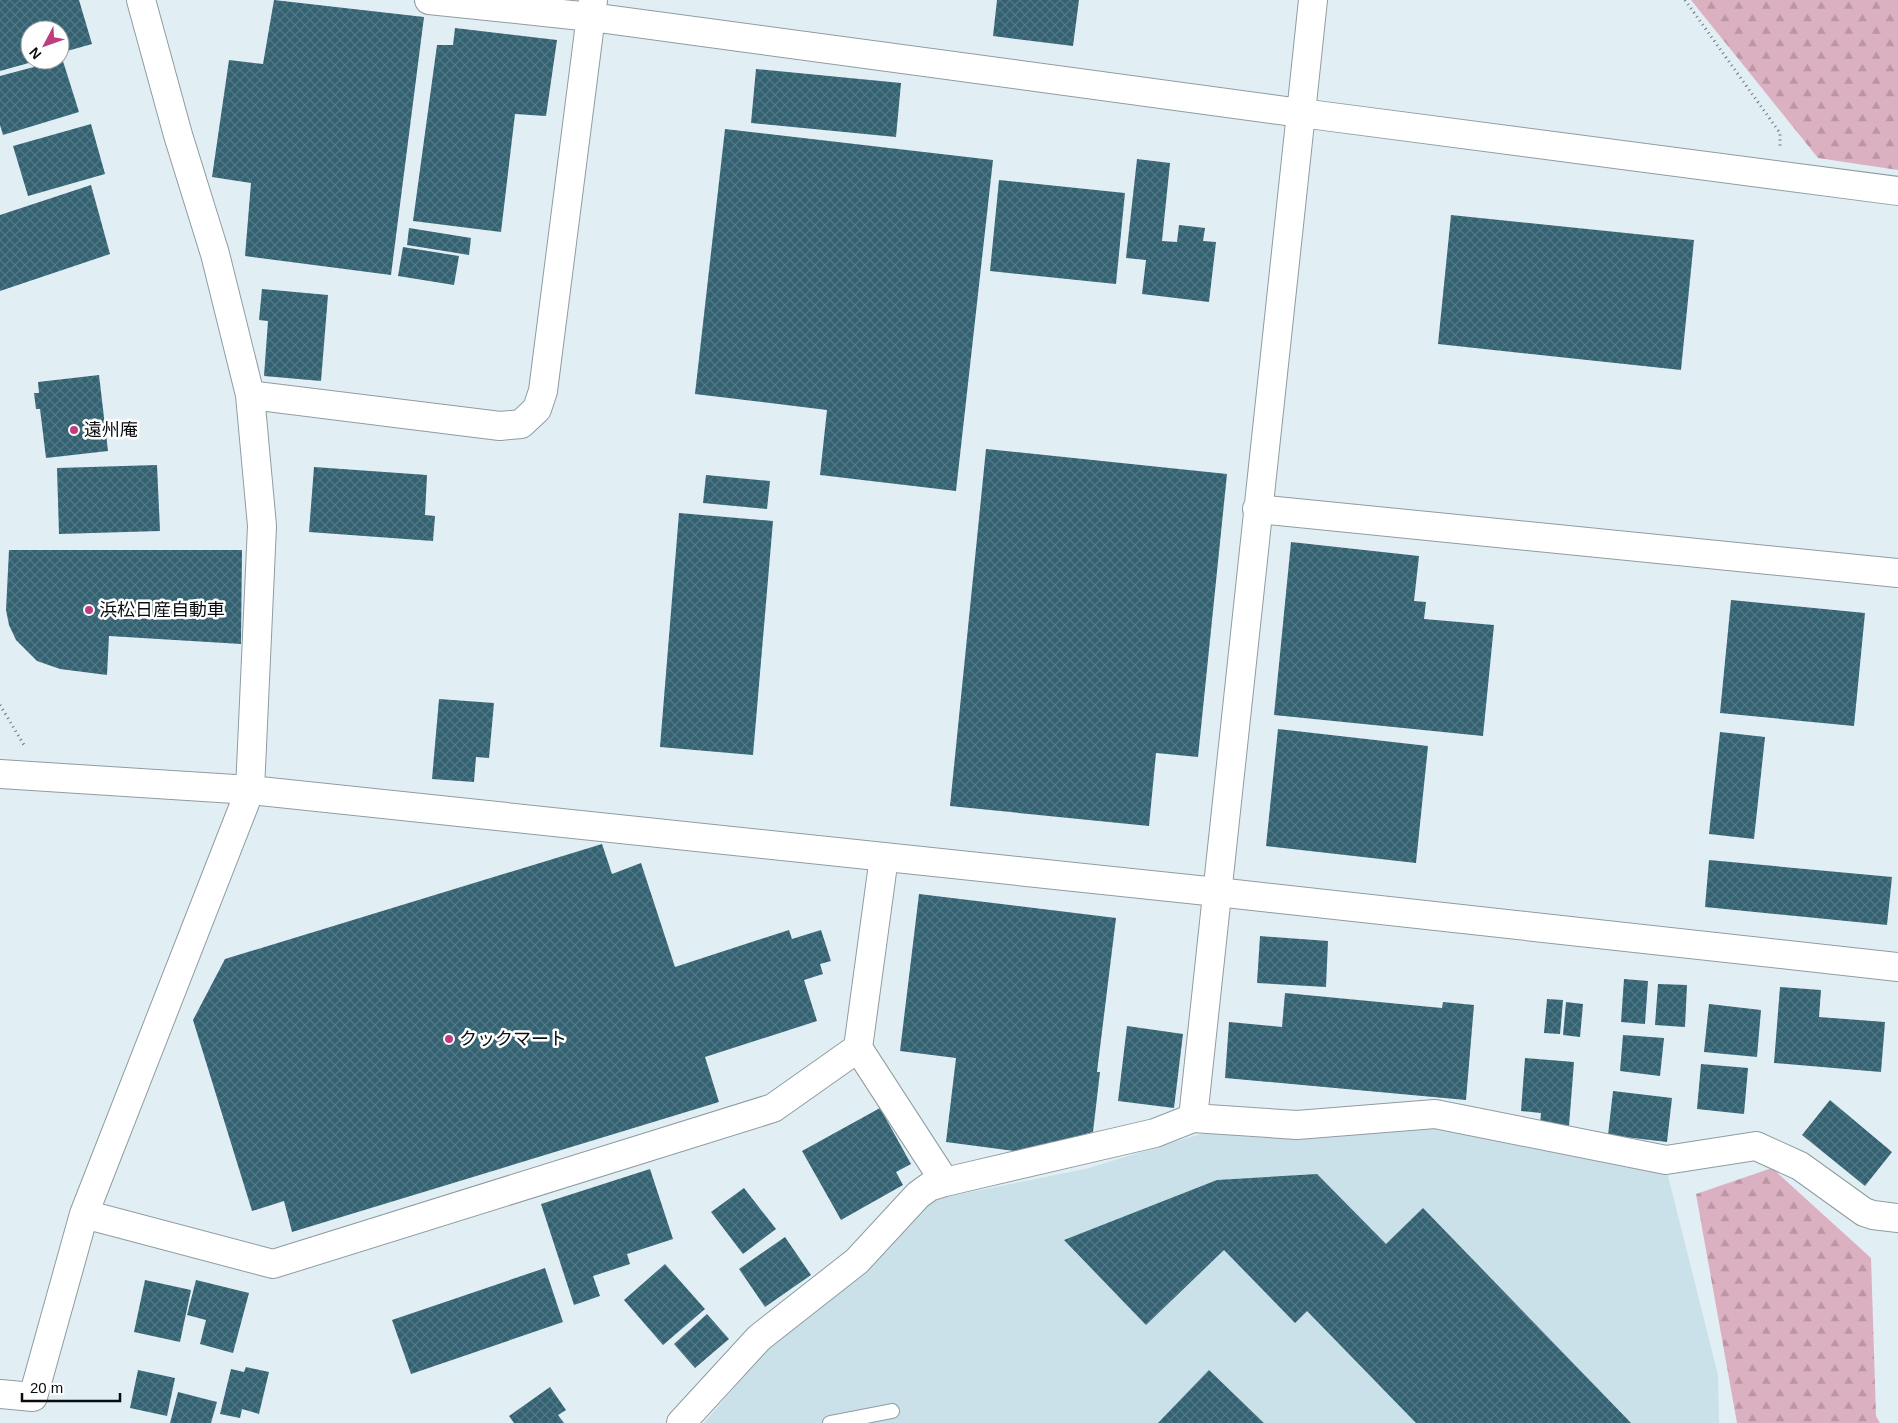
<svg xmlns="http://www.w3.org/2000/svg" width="1898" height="1423" viewBox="0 0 1898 1423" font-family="Arial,'Noto Sans JP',sans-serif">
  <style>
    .built { fill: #cbe1ea }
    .forest { fill: url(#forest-firs) }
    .building { fill: url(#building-cross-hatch) }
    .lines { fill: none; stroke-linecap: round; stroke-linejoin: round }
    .service-casing { stroke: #8f9ca1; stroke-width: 16 }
    .minor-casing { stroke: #8f9ca1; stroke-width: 30 }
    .tertiary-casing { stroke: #8f9ca1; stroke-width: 30 }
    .path { stroke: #6b7478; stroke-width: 3; stroke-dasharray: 1 4; stroke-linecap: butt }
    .service { stroke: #fff; stroke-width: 14 }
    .minor { stroke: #fff; stroke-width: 28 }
    .tertiary { stroke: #fff; stroke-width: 28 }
    .poi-dot { fill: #c03c80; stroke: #fff; stroke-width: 2 }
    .labels { text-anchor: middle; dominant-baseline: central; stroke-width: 5; stroke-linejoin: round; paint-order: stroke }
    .poi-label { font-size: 18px; fill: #080d0f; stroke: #fff; text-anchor: start }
  </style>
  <defs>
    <pattern id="forest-firs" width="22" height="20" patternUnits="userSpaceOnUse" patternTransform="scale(1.25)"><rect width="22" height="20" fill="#dbb0c1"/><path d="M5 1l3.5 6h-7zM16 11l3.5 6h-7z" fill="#ba96a5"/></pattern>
    <pattern id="building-cross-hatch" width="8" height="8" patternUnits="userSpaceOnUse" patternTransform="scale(1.25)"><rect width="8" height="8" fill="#336273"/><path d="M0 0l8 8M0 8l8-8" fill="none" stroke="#547784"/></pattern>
  </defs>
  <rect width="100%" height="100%" fill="#e1eff5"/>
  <path class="built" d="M1429 1126 1667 1172 1718 1375 1719 1423H704L772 1343 868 1271 931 1200 1085 1169 1211 1131Z"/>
  <path class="forest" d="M1691 0H1898V170L1818 158Z
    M1772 1168 1871 1258 1876 1416 1880 1423H1737L1696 1194Z"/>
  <path class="building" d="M0 0H79L92 44 60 53V30H30V60L36 61 0 71Z
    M274 0 424 17 391 275 245 256 251 183 212 177 229 60 263 64Z
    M997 0H1079L1073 46 993 36Z
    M455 28 557 40 546 116 515 114 501 232 413 221 437 45H453Z
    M60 58H62L79 112 3 135 0 125V76L60 60Z
    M756 69 901 83 896 137 751 123Z
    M91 124 105 174 28 196 13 146Z
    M725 129 993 160 956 491 820 475 827 410 695 394Z
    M1137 159 1170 163 1162 241 1177 242 1179 225 1205 228 1203 241 1216 242 1209 302 1142 294 1146 260 1126 258Z
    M999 180 1125 193 1116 284 990 271Z
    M91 185 110 254 0 291V215Z
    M1451 215 1694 240 1681 370 1438 344Z
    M409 228 471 238 469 255 407 245Z
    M403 247 459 256 454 285 398 276Z
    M262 289 328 295 321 381 264 376 268 321 259 320Z
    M99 375 108 451 46 458 40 409H36L34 393H39L38 382Z
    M986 449 1227 474 1198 757 1156 753 1149 826 950 806Z
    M157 465 160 531 59 534 57 468Z
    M314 467 427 475 425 515 435 516 433 541 309 532Z
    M706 475 770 481 767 509 703 503Z
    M679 513 773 521 753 755 660 747Z
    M1291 542 1419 556 1414 601 1426 602 1424 619 1494 625 1483 736 1274 715Z
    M9 550H242L241 644 109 636 107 675 60 669 37 661 16 640 9 625 6 610Z
    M1731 600 1865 613 1854 726 1720 713Z
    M439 699 494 703 489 758 476 757 474 782 432 779Z
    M1278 729 1428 746 1416 863 1266 846Z
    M1720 732 1765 737 1754 839 1709 834Z
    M602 844 612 874 641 863 675 967 789 930 792 939 821 930 831 961 820 964 823 974 804 980 817 1021 705 1057 719 1102 292 1232 284 1201 252 1211 193 1020 225 959Z
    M1709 860 1892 877 1887 925 1705 907Z
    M919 894 1116 918 1097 1072H1100L1093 1132 1021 1152 946 1142 956 1058 900 1051Z
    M1260 936 1328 941 1326 987 1257 983Z
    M1624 979 1648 981 1645 1024 1621 1022Z
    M1658 984 1687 985 1685 1027 1655 1025Z
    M1780 987 1821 990 1819 1017 1885 1022 1881 1072 1774 1063Z
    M1285 993 1442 1008 1443 1002 1474 1005 1466 1100 1225 1078 1229 1022 1282 1027Z
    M1547 999 1563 1000 1560 1034 1544 1033Z
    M1566 1002 1583 1004 1580 1037 1563 1035Z
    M1709 1004 1761 1010 1757 1057 1704 1052Z
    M1127 1026 1183 1034 1174 1108 1118 1101Z
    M1623 1035 1664 1038 1660 1076 1620 1071Z
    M1525 1058 1574 1062 1569 1126 1540 1124 1541 1113 1521 1111Z
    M1701 1064 1748 1068 1744 1114 1697 1109Z
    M1613 1091 1672 1098 1667 1142 1608 1135Z
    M1830 1100 1892 1152 1865 1186 1802 1135Z
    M880 1108 911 1164 896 1172 903 1185 841 1220 802 1151Z
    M650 1169 673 1239 627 1254 630 1264 593 1276 600 1296 574 1305 541 1204Z
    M1317 1174 1386 1244 1423 1208 1631 1423H1416L1307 1311 1295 1323 1224 1250 1146 1325 1064 1240 1217 1180Z
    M744 1188 776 1229 743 1254 711 1212Z
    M785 1237 811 1275 765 1307 739 1269Z
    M665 1264 705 1309 663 1345 624 1300Z
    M545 1268 563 1322 411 1374 392 1320Z
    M145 1280 191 1290 180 1342 134 1332Z
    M196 1280 249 1293 233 1353 200 1344 206 1320 187 1315Z
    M707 1314 729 1339 695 1368 674 1344Z
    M246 1367 269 1372 259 1414 242 1409 240 1418 220 1414 231 1369 244 1372Z
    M138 1370 175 1378 167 1416 130 1408Z
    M1209 1370 1264 1423H1158Z
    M550 1387 566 1410 558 1415 564 1423H514L509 1416Z
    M178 1392 217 1402 211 1423H170Z"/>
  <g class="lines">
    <defs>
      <path id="service" d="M830 1423 892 1411"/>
      <path id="minor" d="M1257 509 1898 573
        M858 1048 945 1182 1155 1133 1193 1118 1297 1125 1435 1114 1666 1160 1756 1146 1800 1166 1864 1212 1873 1215 1898 1218
        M1193 1118 1301 113 1898 191
        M84 1214 273 1264 773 1108 858 1048 884 857
        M0 1394 33 1397 84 1214 250 790
        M681 1423 759 1338 857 1261 918 1195 929 1187 945 1182"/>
      <path id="tertiary" d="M141 0 178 135 215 254 250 395 262 526 250 790
        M429 0 591 17 1301 113 1313 0
        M250 395 500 426 521 424 537 409 543 391 593 0
        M0 774 250 790 1217 892 1898 967"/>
    </defs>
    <use href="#service" class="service-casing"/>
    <use href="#minor" class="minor-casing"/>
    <use href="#tertiary" class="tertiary-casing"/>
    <path class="path" d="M1685 0 1780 133V146
      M0 705 24 745"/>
    <use href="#service" class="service"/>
    <use href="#minor" class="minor"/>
    <use href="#tertiary" class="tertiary"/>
  </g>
  <g class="poi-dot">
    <circle cx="74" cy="430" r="5"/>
    <circle cx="89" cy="610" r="5"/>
    <circle cx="449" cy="1039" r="5"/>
  </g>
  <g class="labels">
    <g class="poi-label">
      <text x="84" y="430">遠州庵</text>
      <text x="99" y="610">浜松日産自動車</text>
      <text x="459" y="1039">クックマート</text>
    </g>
  </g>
  <g transform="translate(45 45) rotate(229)"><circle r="24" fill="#ffffff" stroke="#9c9e9f"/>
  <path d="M0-4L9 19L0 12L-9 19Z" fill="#c03c80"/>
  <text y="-8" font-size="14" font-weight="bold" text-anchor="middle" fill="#080d0f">N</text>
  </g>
  <path d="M22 1393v8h98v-8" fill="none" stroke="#080d0f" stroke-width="2.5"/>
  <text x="30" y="1393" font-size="15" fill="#080d0f" stroke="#ffffff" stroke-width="4" paint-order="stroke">20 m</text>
</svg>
